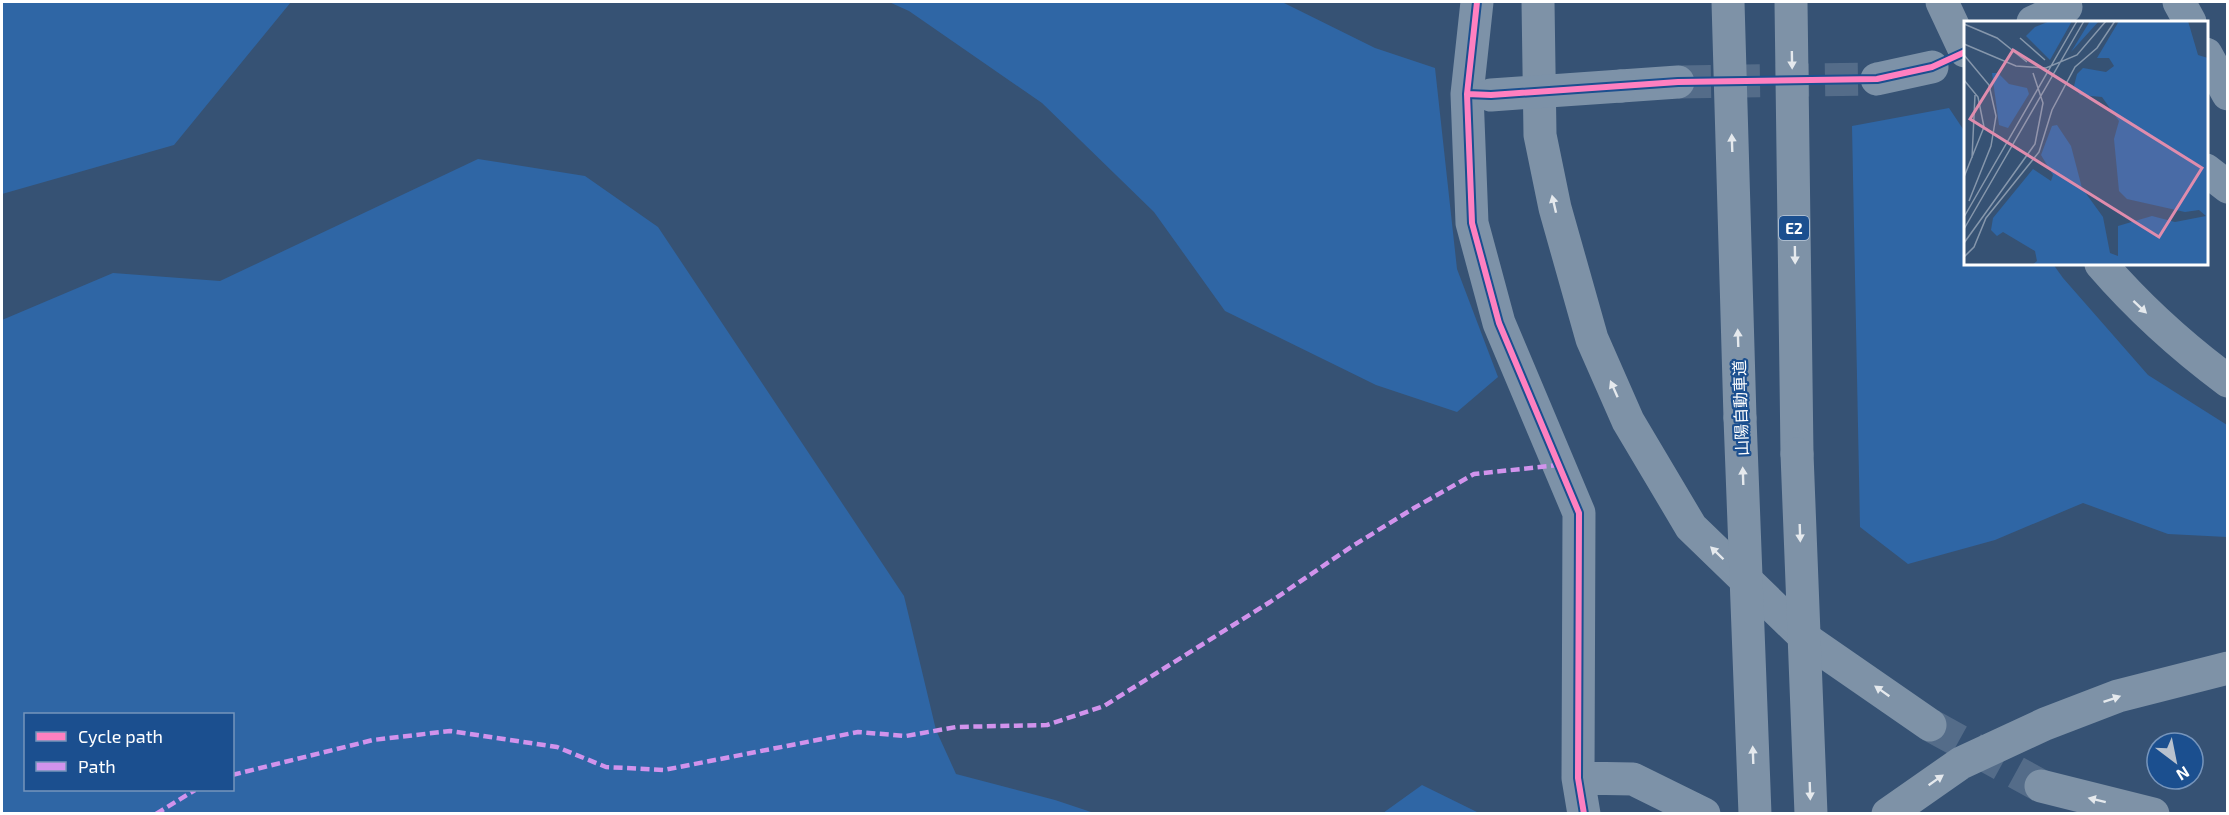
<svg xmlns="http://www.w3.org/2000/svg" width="2229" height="815" viewBox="0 0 2229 815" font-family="'Exo 2','Noto Sans JP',sans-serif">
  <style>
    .green { fill: #2f66a5; fill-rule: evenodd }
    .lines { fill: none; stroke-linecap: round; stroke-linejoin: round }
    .minor-tunnel { stroke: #546c89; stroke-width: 33; stroke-dasharray: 33 16; stroke-linecap: butt }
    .highway-tunnel { stroke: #546c89; stroke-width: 33; stroke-dasharray: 33 16; stroke-linecap: butt }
    .minor { stroke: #7d92a8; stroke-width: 33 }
    .highway { stroke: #7e92a7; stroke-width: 33 }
    .minor-bridge { stroke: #7d92a8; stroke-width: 33 }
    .highway-bridge { stroke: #7e92a7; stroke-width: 33 }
    .quiet { stroke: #d193ec; stroke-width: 4.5; stroke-dasharray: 9 4.5; stroke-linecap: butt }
    .cycleway-casing { stroke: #1b4f8f; stroke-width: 10 }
    .cycleway { stroke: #ff80c0; stroke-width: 6 }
    .oneway { fill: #e5e9ed }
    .labels { text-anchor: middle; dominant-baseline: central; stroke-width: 4.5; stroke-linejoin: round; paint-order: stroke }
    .shield { fill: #1b4f8f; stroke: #bbcadd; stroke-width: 1.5 }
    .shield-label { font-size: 15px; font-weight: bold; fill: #fff }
    .street-label { font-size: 16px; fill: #fff; stroke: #1b4f8f }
    .inset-road { fill: none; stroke: #8697ac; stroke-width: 1.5 }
    .view { fill: #e08cad; fill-opacity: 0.15; stroke: #e08cad; stroke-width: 3 }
    .inset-edge { fill: none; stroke: #fff; stroke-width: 3 }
  </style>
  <rect width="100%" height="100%" fill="#365274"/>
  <path class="green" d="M2 2H291L174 145 2 194Z
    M889 2H1282L1375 48 1435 68 1457 269 1498 377 1457 412 1376 385 1225 311 1154 212 1042 103 909 11Z
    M1949 108 1965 132V264H2053L2063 278 2148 375 2227 425V537L2168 534 2083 503 1995 540 1908 564 1860 527 1852 126Z
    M478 159 585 176 658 227 904 596 936 730 956 774 1055 800 1094 813H2V320L113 273 220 281ZM232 714V790H26V714Z
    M1422 785 1479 813H1383Z"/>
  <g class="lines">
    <path class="minor-tunnel" d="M1678 82 1877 79"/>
    <path class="highway-tunnel" d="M1930 725 2041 786"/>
    <path class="minor" d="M1477 2 1467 94 1472 223 1499 323 1579 513 1578 778 1584 814
      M2179 2 2190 22
      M2033 22 2066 7
      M2206 54 2228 94
      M1877 79 1932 67
      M1621 86 1678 82
      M2206 170 2228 187
      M1578 778 1633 779 1704 814"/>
    <path class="highway" d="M1538 2 1540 135 1555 208 1592 339 1628 421 1691 527 1810 642 1930 725
      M1728 2 1740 418
      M1791 2 1797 454
      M1942 2 1965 51
      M2101 264C2139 308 2181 346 2228 381
      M2041 786 2153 814
      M1888 814 1961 763 2045 724 2118 696 2228 668"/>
    <path class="minor-bridge" d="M1491 95 1621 86"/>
    <path class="highway-bridge" d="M1740 418 1755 814
      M1797 454 1811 814"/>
    <path class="quiet" d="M232 775 373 740 450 731 557 747 606 767 664 770 858 732 906 736 956 727 1047 725 1104 706 1270 602 1351 547 1414 508 1474 474 1559 465
      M156 814 195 790"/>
    <defs>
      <path id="cycleway" d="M1477 2 1467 94 1472 223 1499 323 1579 513 1578 778 1584 814
        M1467 94 1491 95 1678 82 1877 79 1932 67 1965 52"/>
    </defs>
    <use href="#cycleway" class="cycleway-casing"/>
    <use href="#cycleway" class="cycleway"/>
  </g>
  <defs><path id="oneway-solid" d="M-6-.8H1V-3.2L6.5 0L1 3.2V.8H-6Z" transform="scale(1.5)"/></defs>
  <g class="oneway">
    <use href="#oneway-solid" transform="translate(1792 60) rotate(89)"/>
    <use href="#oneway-solid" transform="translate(1732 143) rotate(-92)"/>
    <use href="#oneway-solid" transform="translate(1554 204) rotate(-103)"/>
    <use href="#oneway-solid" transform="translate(1795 255) rotate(89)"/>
    <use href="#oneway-solid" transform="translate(2140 307) rotate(43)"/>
    <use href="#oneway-solid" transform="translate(1738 338) rotate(-92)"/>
    <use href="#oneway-solid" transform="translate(1614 389) rotate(-114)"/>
    <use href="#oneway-solid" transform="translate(1743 476) rotate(-92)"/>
    <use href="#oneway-solid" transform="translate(1800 533) rotate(88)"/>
    <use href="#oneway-solid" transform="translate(1717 553) rotate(-136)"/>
    <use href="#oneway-solid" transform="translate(1882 691) rotate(-145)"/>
    <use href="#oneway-solid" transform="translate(2112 699) rotate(-19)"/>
    <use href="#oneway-solid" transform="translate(1753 755) rotate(-92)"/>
    <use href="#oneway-solid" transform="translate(1936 780) rotate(-35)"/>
    <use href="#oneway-solid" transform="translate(1810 791) rotate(88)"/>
    <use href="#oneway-solid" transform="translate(2097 800) rotate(-166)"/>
  </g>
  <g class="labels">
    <rect class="shield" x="1779" y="216" width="30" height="24" rx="4.5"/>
    <g class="shield-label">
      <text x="1794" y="228">E2</text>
    </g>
    <g class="street-label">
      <text transform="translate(1740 408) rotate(-92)">山陽自動車道</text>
    </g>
  </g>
  <g transform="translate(1964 21)">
    <rect width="244" height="244" fill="#365274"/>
    <path d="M86 0H108L86 39 62 15 71 6ZM126 0H135L107 31ZM155 0H224L234 34 244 37V244H68L73 240 71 230 39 211 33 215 27 209 29 197 69 148 87 160 89 154 77 134 88 105 93 104 107 125 118 167 139 196 146 232 154 235V205L188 195 211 201 242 195 235 189 221 191 163 178 155 170 150 118 155 100 138 76 116 74 110 65 113 53 119 47 142 51 150 45 145 37H133ZM28 52H34L45 63 63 67 65 73 44 107 35 104Z" fill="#2f66a5"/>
    <path class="inset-road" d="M29 0H73M0 3 33 17 63 41M56 17 81 39M0 23 52 45 82 47 113 34 142 0M0 34 25 64 32 95 27 125 5 180M0 59 14 76 20 106 0 156M8 137 11 74M0 196 113 0M0 208 120 0M0 222 71 123 79 82 69 52M0 236 10 226 22 197 75 131 88 89 111 46 133 27 151 0"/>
    <path class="view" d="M49 29 238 147 195 216 6 98Z"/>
    <rect width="244" height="244" class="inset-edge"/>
  </g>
  <rect width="2229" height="815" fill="none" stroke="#ffffff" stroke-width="6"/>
  <rect x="24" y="713" width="210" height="78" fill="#1b4f8f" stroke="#7695bc" stroke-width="1.5"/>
  <rect x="36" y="732" width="30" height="9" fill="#ff80c0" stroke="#7695bc" stroke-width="1.5"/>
  <text x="78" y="743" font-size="18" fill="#ffffff">Cycle path</text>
  <rect x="36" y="762" width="30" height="9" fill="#d193ec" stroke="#7695bc" stroke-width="1.5"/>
  <text x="78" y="773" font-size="18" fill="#ffffff">Path</text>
  <g transform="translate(2175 761) rotate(148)"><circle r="28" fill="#1b4f8f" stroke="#7695bc" stroke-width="1.5"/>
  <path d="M0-4.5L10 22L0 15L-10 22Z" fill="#b9c2ce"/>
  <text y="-9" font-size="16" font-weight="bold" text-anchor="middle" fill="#ffffff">N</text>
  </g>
</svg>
